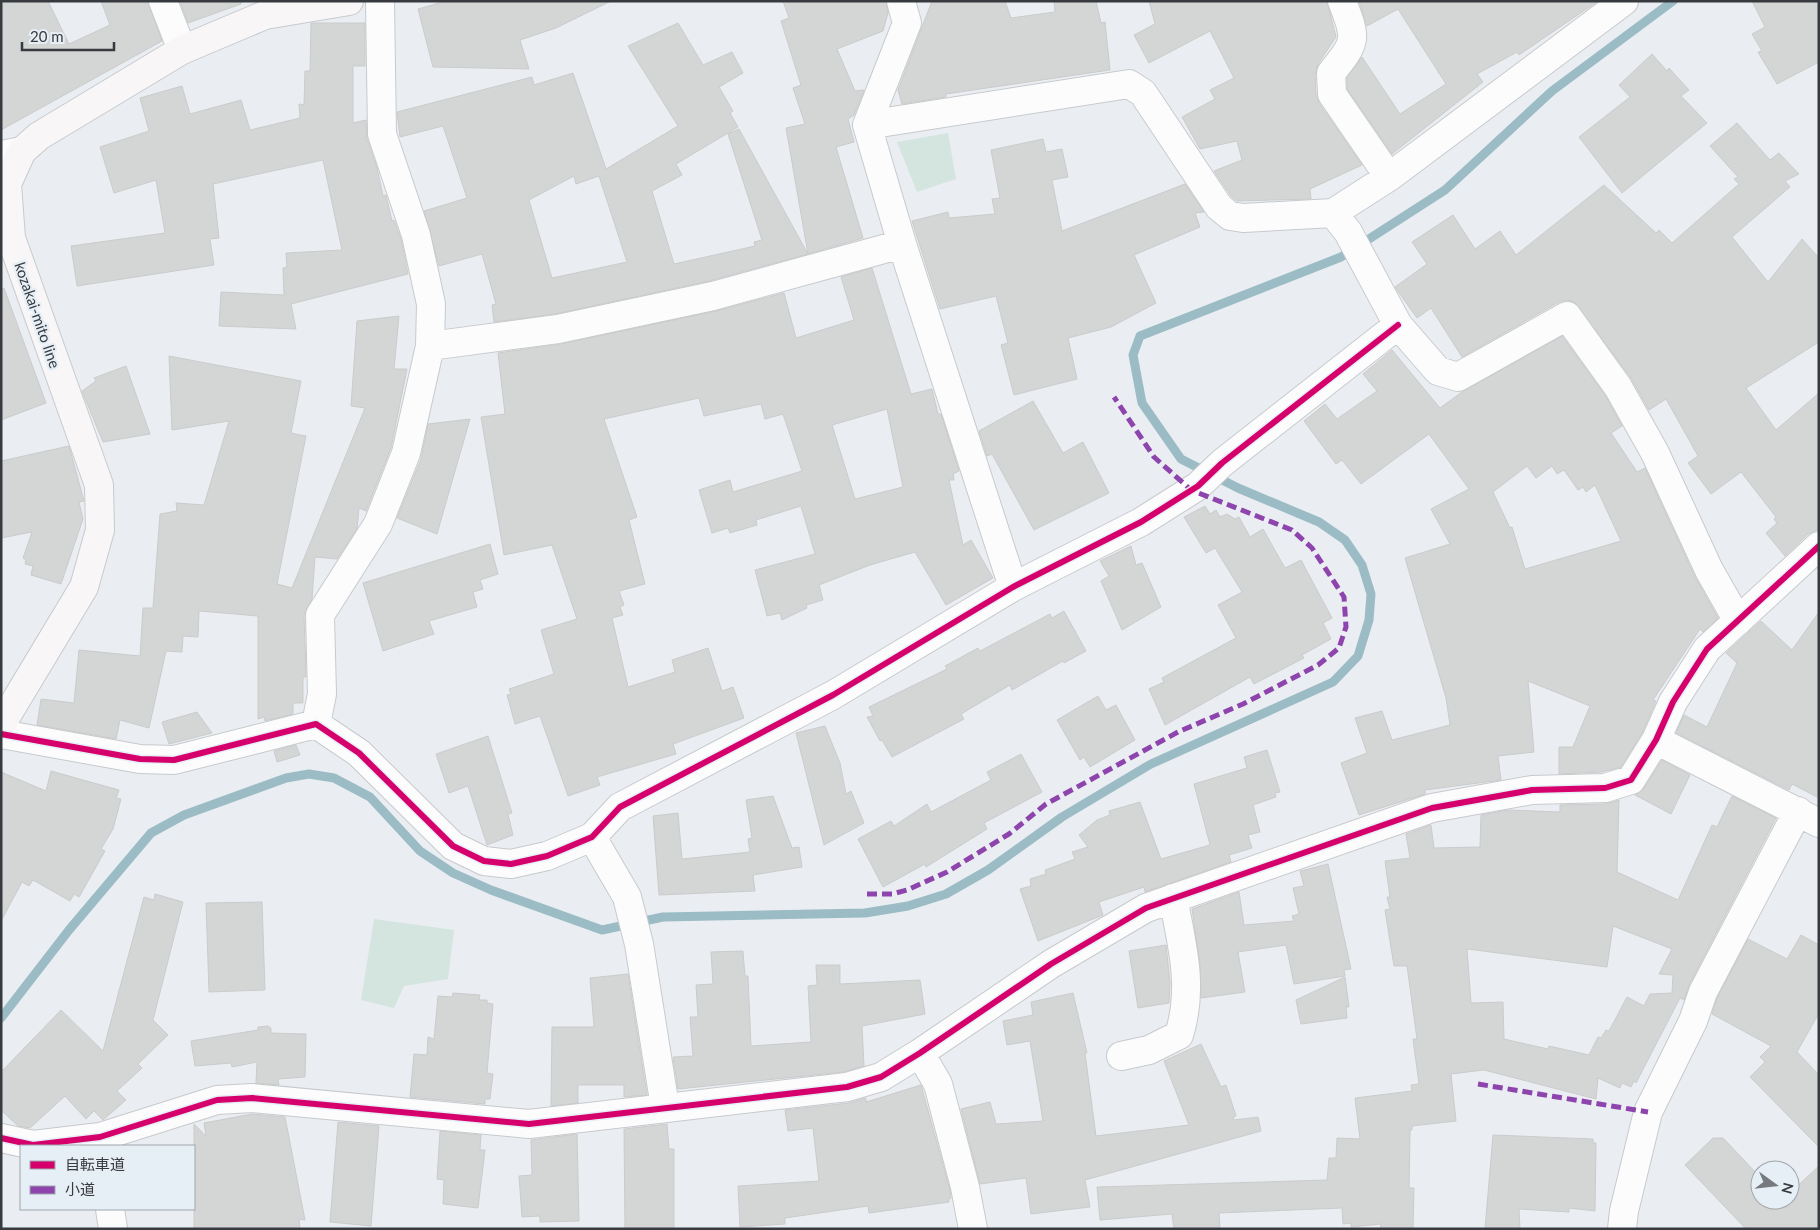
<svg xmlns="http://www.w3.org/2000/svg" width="1820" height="1230" viewBox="0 0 1820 1230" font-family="Lato,'Noto Sans JP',sans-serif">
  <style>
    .green { fill: #d4e4de }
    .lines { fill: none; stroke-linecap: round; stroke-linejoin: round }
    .stream { stroke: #9bbcc5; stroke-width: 9 }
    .building { fill: #d4d5d5; stroke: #cbcbcc; fill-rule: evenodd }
    .minor-casing { stroke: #c7cacd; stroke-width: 30 }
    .secondary-casing { stroke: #c7cacd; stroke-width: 30 }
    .minor { stroke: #fcfcfd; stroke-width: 28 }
    .secondary { stroke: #f8f6f7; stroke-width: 28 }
    .quiet { stroke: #8e44ad; stroke-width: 5; stroke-dasharray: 10 5; stroke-linecap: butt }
    .cycleway-casing { stroke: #e6eef6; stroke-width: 9 }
    .cycleway { stroke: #d6006c; stroke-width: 6 }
    .labels { text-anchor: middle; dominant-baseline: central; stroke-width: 4.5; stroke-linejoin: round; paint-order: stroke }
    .street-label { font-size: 15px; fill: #373a3e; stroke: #e6eef6 }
  </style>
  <rect width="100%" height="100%" fill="#eaeef2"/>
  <path class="green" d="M948 133 956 179 917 192 897 142Z
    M374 919 454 930 448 979 404 986 394 1008 361 1000Z"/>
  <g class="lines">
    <path class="stream" d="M1 1018 69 930 151 833 184 815 286 778 309 774 334 778 370 797 420 851 453 873 491 890 602 930 663 917 865 913 908 906 946 894 988 870 1062 817 1151 764 1333 682 1358 656 1369 620 1371 594 1362 565 1345 540 1319 522 1238 488 1181 459 1142 403 1133 355 1140 336 1341 257 1445 190 1552 91 1673 1"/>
  </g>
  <path class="building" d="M1 1H48L69 44 110 25 101 1H148L162 41 1 130Z
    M180 1H241V4L188 23Z
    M446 1H611L556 28 520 40 529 69 433 67 418 9Z
    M783 1H886L888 13 883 31 837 49 855 91 864 90 854 115 848 119 854 142 836 147 863 238 808 254 786 128 805 124 793 88 801 85 781 21 789 18Z
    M932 1H1005L1011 18 1055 12 1054 1H1096L1101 23 1105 22 1110 70 946 94V97L902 104 898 90Z
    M1149 1H1327L1336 37 1318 64 1315 74 1316 95 1319 103 1362 165 1310 189 1311 199 1237 201 1231 196 1214 171 1242 160 1237 141 1200 149 1182 117 1215 99 1210 90 1234 78 1210 31 1149 63 1134 35 1155 24Z
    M1359 1H1598L1519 55 1517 52 1477 74 1483 82 1392 154 1347 89V78L1362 57 1400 114 1446 84 1398 9 1367 26Z
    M1752 1H1819V62L1777 84 1758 52 1762 51 1752 34 1765 27Z
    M311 23H365V66H353V123L366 120 367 139 377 168 383 196 386 195 392 221 394 220 401 239 408 274 291 304 296 329 219 326 221 292 284 295 283 268 287 267 286 253 342 250 323 160 213 184 219 238 210 239 214 265 77 286 71 246 165 233 156 180 114 193 100 147 149 131 140 98 182 86 190 114 241 100 250 130 300 118 299 104 304 105 305 71H310Z
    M678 23 703 65 732 52 743 73 719 87 733 111 730 113 738 127 676 164 682 175 652 191 674 264 755 246 754 242 762 240 728 134 739 129 808 254 709 281 555 314 494 322 492 305 496 304 482 254 439 266 424 211 467 198 443 126 400 137 397 112 532 77 534 85 573 73 606 169 678 126 628 46ZM574 176 576 184 599 176 627 262 552 278 529 200Z
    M1652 54 1667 71 1669 68 1689 90 1681 96 1707 123 1622 193 1579 137 1630 97 1619 85Z
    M1737 123 1770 160 1779 153 1799 174 1785 181 1790 187 1732 237 1768 282 1802 239 1819 258V342L1746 388 1776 430 1819 393V529L1808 534 1785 556 1766 533 1777 523 1774 519 1776 517 1741 472 1711 494 1688 463 1698 456 1666 399 1649 410 1631 378 1574 302 1567 300 1559 302 1462 357 1431 308 1417 318 1395 287 1427 264 1412 242 1453 215 1475 249 1500 231 1516 255 1604 185 1656 233 1659 230 1672 243 1739 184 1734 179 1738 177 1710 146Z
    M1043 139 1046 152 1062 149 1068 177 1052 180 1062 231 1185 184 1204 212 1195 213 1200 227 1134 255 1156 303 1111 327 1068 338 1077 379 1014 395 1001 345 1008 343 996 296 940 309 912 221 948 212 949 218 995 214 992 199 1000 198 991 150Z
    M872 268 911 394 932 389 938 414H941L959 471 953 474 954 480H949L963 545 971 540 993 578 946 605 915 552 870 565 819 585 823 600 806 605 807 608 782 620 780 613 767 616 755 570 815 554 801 506 756 520 757 525 730 533 728 528 712 533 699 490 730 480 733 492 802 471 783 414 765 419 761 404 704 416 699 398 604 419 637 517 629 520 645 584 619 591 624 605 620 607 623 615 612 618 628 687 675 672 672 660 708 648 722 691 733 687 744 718 673 744 676 754 597 777 600 785 568 796 540 716 515 724 507 695 511 694 509 689 554 674 541 630 577 619 552 545 504 555 481 417 505 414 498 353 561 344 716 311 784 293 796 338 854 320 841 277ZM887 409 903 487 855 499 832 425Z
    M4 288 46 403 1 420V289Z
    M399 316 394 369H407L391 448 366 511 359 508 357 529 337 559 315 557 312 599 304 615 306 677H303V703H293V714L265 721 264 717 258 719V616L199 611 198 637 183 636 182 652 166 651 149 728 120 720 116 739 37 725 41 699 74 703 79 650 140 656 143 608H153L160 514 177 511 176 503 204 505 229 421 172 430 169 356 301 381 291 433 306 436 277 584 292 588 365 408 351 406 357 321Z
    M1562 336 1605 395 1622 426 1611 433 1637 472 1645 468 1695 577 1718 618 1703 632 1700 629 1653 700 1656 701 1642 733 1621 767 1602 772 1559 774V747H1573L1590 706 1528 681 1534 752 1498 756 1501 780 1425 790V794L1359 815 1341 763 1367 753 1355 718 1382 711 1392 740 1450 725 1446 698 1405 558 1450 544 1431 509 1469 489 1429 434 1361 484 1342 460 1336 464 1304 421 1325 404 1337 419 1377 391 1363 374 1392 350 1440 408 1462 392ZM1527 466 1536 478 1552 466 1557 474 1564 470 1578 490 1583 487 1586 492 1595 485 1621 541 1525 569 1512 527 1510 528 1493 492Z
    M126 366 150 434 103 442 82 391 96 381 94 378Z
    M1033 401 1063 453 1083 442 1109 493 1034 530 992 454 987 456 979 431Z
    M470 419 437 534 397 518 421 459 428 424Z
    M69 446 84 501 79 502 83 519 61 584 31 575 33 566 25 564 26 560 23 558 32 532 1 538V461Z
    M1205 506 1210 514 1216 510 1220 517 1227 514 1235 519 1239 517 1250 537 1263 529 1285 568 1301 560 1332 618 1323 623 1331 639 1302 655 1304 658 1254 684 1250 677 1165 725 1149 689 1164 682 1162 678 1236 638 1218 605 1242 592 1215 548 1206 553 1184 517Z
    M490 544 498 574 480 580 483 589 473 592 477 607 429 621 434 634 383 651 363 583Z
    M1131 546 1136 565 1142 563 1161 607 1122 630 1101 581 1109 576 1100 561Z
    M1064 611 1086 651 1064 663 1063 661 1012 690 1010 685 961 714 964 719 892 757 882 740 880 741 867 717 873 716 869 707 947 669 945 666 978 648 980 651 1050 614 1052 618Z
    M1819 612V798L1792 784 1789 790 1676 733 1684 715 1707 727 1737 663 1726 653 1761 621 1792 650Z
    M1098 696 1106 710 1116 705 1135 740 1090 767 1084 757 1080 760 1057 720Z
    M197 712 212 733 169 744 162 722Z
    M825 726 840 763 846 794 851 791 864 823 824 845 796 733Z
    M488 736 512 813 508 814 513 835 487 845 468 786 449 793 436 754Z
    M296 745 300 755 277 762 274 751Z
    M1267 750 1280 792 1275 793 1276 797 1253 805 1260 832 1248 835 1252 848 1229 855 1231 862 1145 892 1144 887 1099 902 1103 915 1038 941 1020 889 1031 886 1030 879 1046 874 1045 870 1075 859 1072 852 1088 847 1079 835 1097 820 1110 815 1109 811 1140 802 1161 859 1210 845 1194 784 1247 768 1244 757Z
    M1021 754 1042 792 984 823 987 829 926 867 925 864 883 887 858 839 891 821 894 826 927 804 931 812 991 780 987 772Z
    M1662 760 1690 775 1671 814 1635 795 1644 788Z
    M51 771 119 790 116 798 121 799 113 829 101 849 105 851 79 897 74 894 70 901 33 880 29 886 22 882 1 921V772L46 791Z
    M773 796 792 848 799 847 802 867 753 875 755 891 659 895 653 816 678 813 682 859 750 852 748 839 752 838 746 800Z
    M1732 796 1776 818 1689 985 1684 1000 1680 998 1636 1083 1634 1081 1631 1087 1622 1083 1620 1088 1598 1078 1596 1099 1484 1070 1451 1074 1456 1121 1412 1126V1130H1410L1409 1188H1414L1413 1229H1380L1381 1224 1351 1227V1223L1343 1224 1342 1208 1219 1213 1220 1229H1174L1172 1214 1100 1220 1097 1187 1327 1180 1329 1158H1336L1337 1138 1360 1139 1355 1098 1412 1091 1411 1085 1419 1084 1413 1039H1417L1407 966H1394L1385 910 1390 909 1387 897H1390L1385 861 1410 858 1406 834 1431 825 1434 848 1480 847 1481 815 1508 810 1560 812V805L1605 804 1619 800 1617 872 1678 900 1712 825 1717 827ZM1613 926 1672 949 1659 974 1673 975 1672 993 1650 994 1644 1006 1627 997 1609 1031 1606 1030 1601 1038 1598 1037 1589 1055 1549 1046 1548 1049 1504 1039 1503 1002 1471 1003 1467 949 1607 967Z
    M1328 864 1351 969 1344 970 1345 976 1294 984 1286 945 1238 952 1245 992 1201 998 1200 964 1192 909 1239 892 1244 925 1294 921 1292 916 1299 914 1293 888 1304 886 1300 871Z
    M155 894 183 902 153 1020 168 1035 138 1064 142 1068 117 1091 126 1100 103 1120 94 1111 86 1119 65 1096 30 1128 18 1126 1 1110V1072L61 1010 103 1051 144 897 154 900Z
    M262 902 265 990 209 992 206 903Z
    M1801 935 1819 945V1013L1797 1052 1819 1075V1147L1750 1077 1765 1062 1760 1057 1771 1046 1712 1014 1717 998 1748 939 1787 959Z
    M1166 945 1170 983 1169 1003 1138 1008 1129 951Z
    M743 951 745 976H748L751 1046 811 1042 808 986 817 985 816 965H840V984L920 980 925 1014 862 1026 864 1066 844 1072 678 1089 673 1057 693 1056 690 1017H698L696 985 713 984 711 952Z
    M628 974 647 1095 624 1097V1085H578V1103L551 1106 552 1027H594L590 978Z
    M1345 977 1349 1007H1346L1347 1018 1301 1024 1296 1000Z
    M453 993 480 995 479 1000H487V1003L493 1004 487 1073 493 1074 490 1099H485V1104L410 1097 414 1054 427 1055 428 1037 434 1039 438 996 452 997Z
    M1073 993 1087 1053H1085L1096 1136 1189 1125 1164 1061 1201 1044 1221 1087 1226 1085 1236 1116 1233 1117 1234 1120 1258 1117 1261 1131 1085 1180 1090 1207 1031 1214 1026 1178 980 1184 961 1109 990 1102 996 1124 1043 1121 1030 1041 1007 1045 1003 1021 1033 1015 1031 1002Z
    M268 1026 271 1028V1033L306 1034 305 1077 278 1079 279 1085 256 1083 257 1062 232 1067 231 1063 195 1066 191 1041 258 1030V1027Z
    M921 1085 950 1190 951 1198 949 1199V1202L869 1213 868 1206 785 1218V1224L740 1227 738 1186 819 1181 813 1128 788 1131 785 1110 849 1103 866 1098V1102Z
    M252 1114 285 1117 305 1220 299 1219 300 1229H194V1124L206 1136 204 1123Z
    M338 1122 379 1126 371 1226 330 1222Z
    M667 1124 669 1149H674V1229H625L624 1129Z
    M440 1131 481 1135 480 1150H485L478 1208 443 1204 444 1180 437 1179Z
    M577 1134 579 1221 540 1222V1216L522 1217 519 1176 532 1175 531 1140Z
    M1493 1135 1593 1139V1143H1596L1595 1211 1569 1208V1212L1519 1209 1520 1229H1485Z
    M1713 1138H1723L1760 1177V1200H1790V1193L1819 1166V1229H1746L1685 1165Z"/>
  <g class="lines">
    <defs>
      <path id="minor" d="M163 1 182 50
        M901 1 907 23 867 125 902 244 1013 587
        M1342 1C1357 40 1357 41 1331 73L1332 94 1389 177
        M867 125 1129 84 1143 93 1219 207 1230 216 1243 218 1333 213 1389 177 1624 1
        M1 155 22 151
        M1333 213 1348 232 1398 325 1438 371 1458 377 1567 316 1618 387 1655 453 1709 570 1738 621
        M430 346 558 329 713 296 902 244
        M316 724 322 694 320 615 378 524 406 453 430 346 431 304 416 235 382 134 380 1
        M1 734 140 759 174 760 316 724 359 753 453 846 484 861 511 864 547 856 592 837 620 807 833 695 1013 587 1141 522 1198 486 1222 463 1398 325
        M1656 740 1819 823
        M592 837 627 897 639 944 665 1107
        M920 1053 938 1084 965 1187 973 1229
        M1121 1056 1149 1050 1179 1035C1194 987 1182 945 1173 898
        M1 1138 33 1145 100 1137 217 1100 252 1098 529 1124 847 1087 881 1077 920 1053 1051 964 1146 908 1432 808 1532 790 1605 788 1631 780 1656 740 1673 702 1707 649 1819 546
        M110 1209 113 1229
        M1622 1229 1624 1211 1648 1112 1693 1021 1703 992 1798 811"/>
      <path id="secondary" d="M1 725 84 587 100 530 99 485 11 238 7 184 22 151 39 136 182 50 265 15 349 1"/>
    </defs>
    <use href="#minor" class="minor-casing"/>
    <use href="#secondary" class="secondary-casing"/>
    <use href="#minor" class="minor"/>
    <use href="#secondary" class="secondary"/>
    <path class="quiet" d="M867 894H892L907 890 947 872 1009 834 1046 804 1178 732 1243 704 1318 665 1339 648 1346 627 1344 597 1312 548 1292 530 1191 490 1154 457 1114 397
      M1478 1084 1648 1112"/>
    <defs>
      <path id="cycleway" d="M1 734 140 759 174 760 316 724 359 753 453 846 484 861 511 864 547 856 592 837 620 807 833 695 1013 587 1141 522 1198 486 1222 463 1398 325
        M1 1138 33 1145 100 1137 217 1100 252 1098 529 1124 847 1087 881 1077 920 1053 1051 964 1146 908 1432 808 1532 790 1605 788 1631 780 1656 740 1673 702 1707 649 1819 546"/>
    </defs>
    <use href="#cycleway" class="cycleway-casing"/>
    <use href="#cycleway" class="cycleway"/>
  </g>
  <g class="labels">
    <g class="street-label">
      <text transform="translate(38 315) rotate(71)">kozakai-mito line</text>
    </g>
  </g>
  <rect width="1820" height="1230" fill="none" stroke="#373a3e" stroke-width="5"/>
  <rect x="20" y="1145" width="175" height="65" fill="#e6eef6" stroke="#a0a6ac"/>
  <rect x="30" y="1161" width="25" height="8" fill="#d6006c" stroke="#a0a6ac"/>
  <text x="65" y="1170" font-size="15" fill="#373a3e">自転車道</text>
  <rect x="30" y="1186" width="25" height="8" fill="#8e44ad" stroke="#a0a6ac"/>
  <text x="65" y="1195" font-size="15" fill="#373a3e">小道</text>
  <g transform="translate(1775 1185) rotate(105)"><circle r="24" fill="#e6eef6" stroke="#a0a6ac"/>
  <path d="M0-4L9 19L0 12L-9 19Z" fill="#76797d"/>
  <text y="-8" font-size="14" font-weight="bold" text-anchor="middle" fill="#373a3e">N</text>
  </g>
  <path d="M22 42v8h92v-8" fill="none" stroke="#373a3e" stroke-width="2.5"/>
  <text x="30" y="42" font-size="15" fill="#373a3e" stroke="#e6eef6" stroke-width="4" paint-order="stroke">20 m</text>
</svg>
